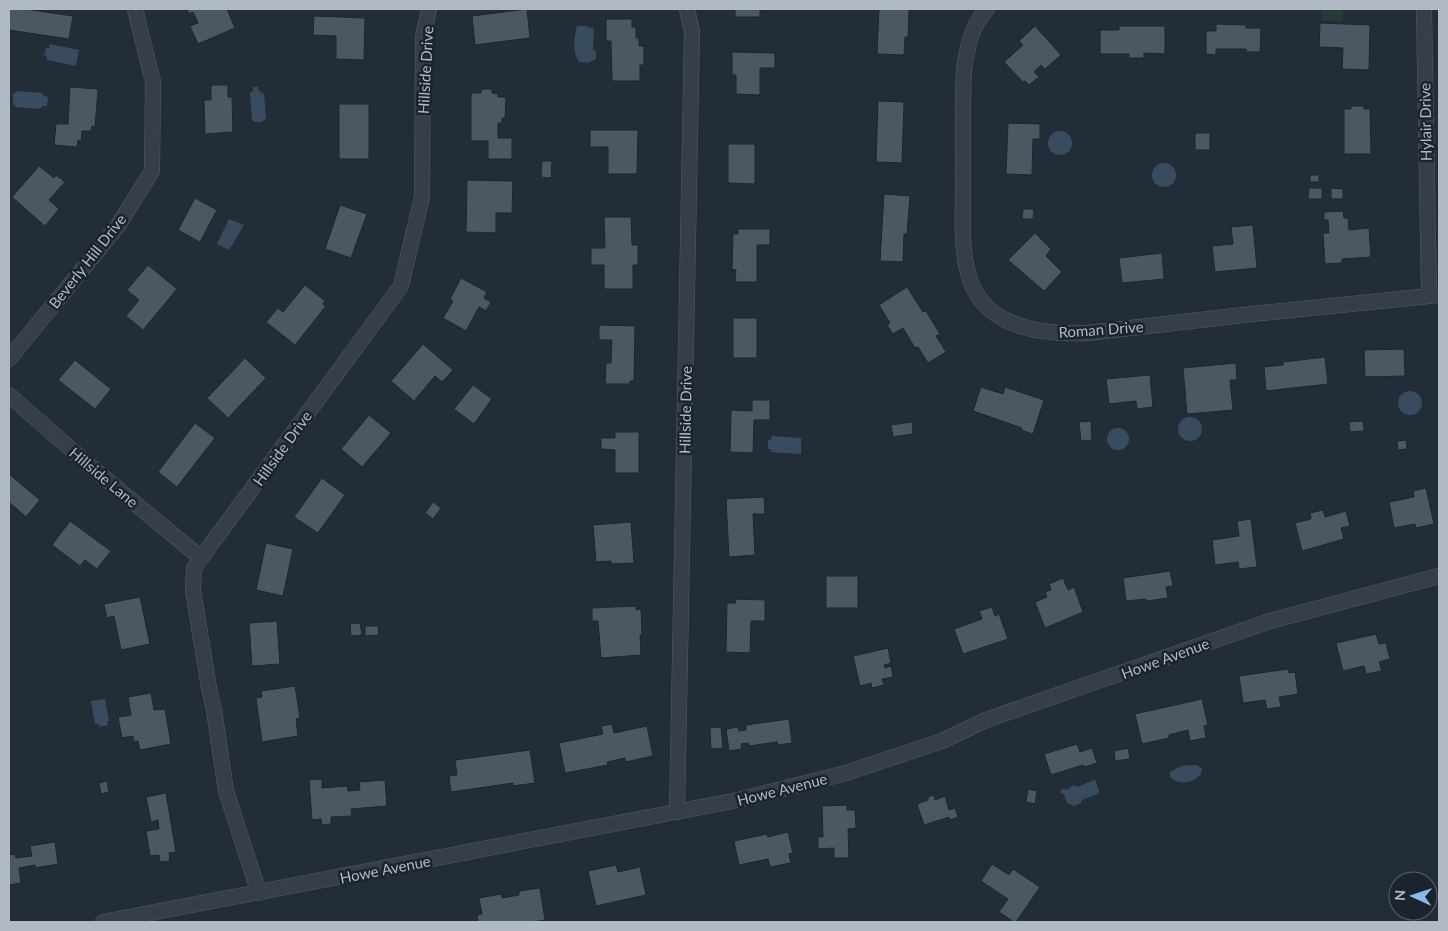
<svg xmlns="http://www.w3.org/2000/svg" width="1448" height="931" viewBox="0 0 1448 931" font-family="Lato,sans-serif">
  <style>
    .green { fill: #253a39 }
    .water { fill: #394c5f }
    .building { fill: #4b5863; stroke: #1d262e }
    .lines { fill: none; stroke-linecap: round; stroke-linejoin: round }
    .minor-casing { stroke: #545d65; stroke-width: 16 }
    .minor { stroke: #363f48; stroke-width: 15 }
    .labels { text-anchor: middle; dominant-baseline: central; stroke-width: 5; stroke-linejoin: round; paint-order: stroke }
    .street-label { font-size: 15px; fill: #b1bac4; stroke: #1b242c }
  </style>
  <rect width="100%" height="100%" fill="#232d37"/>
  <path class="green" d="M1322 9H1343V21H1322Z"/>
  <path class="water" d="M577 26H586L594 29 593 50 596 51V59L588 63 579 62C572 51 574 39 577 26Z
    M50 44 79 50 76 66 47 60V56L44 55 46 48H49Z
    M253 87H258V90L264 94 266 118 262 122H254L252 119 250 93 253 91Z
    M18 91 42 93 44 96 48 97 47 106H43L39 109 16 107 13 103V94Z
    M1048 143a12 12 0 1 1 24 0a12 12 0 1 1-24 0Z
    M1152 175a12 12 0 1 1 24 0a12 12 0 1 1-24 0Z
    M229 219 244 225 229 250 217 244Z
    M1398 403a12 12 0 1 1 24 0a12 12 0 1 1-24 0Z
    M1178 429a12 12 0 1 1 24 0a12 12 0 1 1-24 0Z
    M1107 439a11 11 0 1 1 22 0a11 11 0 1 1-22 0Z
    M772 436 801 438V454L771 452V449H768V440H771Z
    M105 699 109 721 107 722 108 725 99 727V724H95L91 701Z
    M1196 765 1202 768 1201 774C1193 783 1179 786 1170 777V772L1181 766Z
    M1094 780 1096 781 1099 792 1098 794 1082 800 1081 803 1074 806 1067 803 1064 796 1065 795 1060 793 1062 788 1066 790 1074 785 1077 787Z"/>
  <path class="building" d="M9 9H25L73 16 69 39 9 30Z
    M187 9H227L235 28 198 44 190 26 198 23 193 12 189 14Z
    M527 9 530 38 475 45 472 16Z
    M735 9H760V17H735Z
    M879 9H909L908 37H905L904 55 877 54Z
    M314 16 365 18 364 60 336 59V36L313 35Z
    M606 19H632V27H636V38H639V46H644V65H640V81H612L611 41H606Z
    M1320 23 1370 25 1369 70 1342 69 1343 48 1319 47Z
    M1216 24 1246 25V28H1261L1260 52H1246V49H1216V55L1206 54V31H1216Z
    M1035 26 1061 55 1045 69 1041 65 1034 72 1039 77 1029 85 1025 81 1023 82 1004 62 1023 45 1019 41Z
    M1119 26H1165V54L1144 53V58H1129V54H1100V30H1119Z
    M732 52 775 53V68H760V95L736 94V75H732Z
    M211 85H228V97H232L233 132 205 134 204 100H211Z
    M70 87 98 89 95 127 92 126 91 131H82L81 141 78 140 77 147 54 145 56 124H68Z
    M481 89H492V93L498 94V97H506L505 118H502V123H498V138H512V159H488V141H471V93H481Z
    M878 101 904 102 902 163 876 162Z
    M339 104H369V159H339Z
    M1351 106H1364V109H1370L1371 154H1344V109H1351Z
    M1008 123 1040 124V139H1033L1032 175 1006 174Z
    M590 130H638L637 174H608V147H590Z
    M1195 133H1210V150H1195Z
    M728 144H755V184L728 183Z
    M542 161H552L551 178 541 177Z
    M39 166 54 178 56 175 65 182 49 200 59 209 45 226 12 197Z
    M1310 175H1319V182H1310Z
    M467 180 513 181 512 213H496V233L466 232Z
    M1309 188H1322V199H1308Z
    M1331 188 1343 189V199H1331Z
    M884 194 910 196 907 234H904L903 262 880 261Z
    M195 198 217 210 200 242 178 230Z
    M340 205 367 214 351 258 325 249Z
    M1023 209H1034L1033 219H1022Z
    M1343 211 1344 218H1348L1349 230 1369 228 1371 257 1342 259V263L1325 264 1323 233H1329L1328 220H1324V212Z
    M604 217H631L632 245H638V265H633V289H604V265H591V248H605Z
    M1253 225 1257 268 1215 272 1212 246 1233 244 1231 227Z
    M738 229H770V245H757V282H735L736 270 732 269 733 234H738Z
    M1035 233 1051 249 1046 256 1062 272 1044 291 1008 260Z
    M1162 253 1164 279 1122 283 1119 258Z
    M148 265 177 289 143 330 126 316 139 300 127 290Z
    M461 278 487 292 484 298 491 302 486 311 479 307 466 331 443 318 453 301 450 299Z
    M305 285 325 301 323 304 326 306 295 345 266 322 278 308 283 312Z
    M907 287 923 312 926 311 940 334 936 336 946 352 928 363 918 347 915 348 903 328 893 334 887 325 890 323 879 305Z
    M733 318H757V358H733Z
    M599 325 635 326 634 381H630V384H605L606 363H611L612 340H599Z
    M423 344 453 370 442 382 435 376 414 401 391 381Z
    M1404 349 1405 376 1365 377 1364 350Z
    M1325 357 1328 384 1266 391 1264 367 1283 365V362Z
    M245 358 266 378 228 418 207 398Z
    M75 360 111 389 95 409 58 380Z
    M1236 363 1237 380H1230L1233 410 1187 414 1183 368Z
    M1150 375 1153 407 1137 409 1136 401 1109 404 1106 379Z
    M473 385 492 399 474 424 454 409Z
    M981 387 1003 394 1005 387 1044 400 1033 434 1021 430 1022 428 973 411Z
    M752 400H770V420H754L753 453 730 452 731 410 752 411Z
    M369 415 391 433 362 467 341 449Z
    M1091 421 1092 440 1081 441 1079 422Z
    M1363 421 1364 431 1350 432 1349 422Z
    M912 422 913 434 893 437 891 425Z
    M195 423 215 438 177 487 158 472Z
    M615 432H639V473H615V450L601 449V438H615Z
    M1406 440 1407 449 1398 450 1397 441Z
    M9 474 40 500 26 517 9 502Z
    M322 478 345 495 318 533 294 517Z
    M1426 488 1434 524 1416 528 1415 524 1394 528 1389 502 1414 497 1413 491Z
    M764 497 765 514H753L755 555 729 557 726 499Z
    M433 502 441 508 433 519 425 513Z
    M1323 510 1325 517 1346 511 1350 526 1341 528 1344 539 1302 551 1295 523 1311 519 1310 513Z
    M1251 519 1257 567 1239 569 1238 562 1215 565 1212 540 1239 536 1237 521Z
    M70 521 111 551 97 569 85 560 80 566 52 545Z
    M631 522 634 563 611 564V561L596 562 593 525Z
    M266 543 293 549 283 596 256 590Z
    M1170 571 1173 586 1166 587 1168 598 1147 601 1146 599 1126 601 1123 578Z
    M826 576H858V608H826Z
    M1063 578 1068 590 1074 587 1083 612 1045 628 1035 602 1047 597 1045 592 1051 590 1049 584Z
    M140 597 150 644 121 650 114 616 107 618 104 604Z
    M736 599 765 600V621H751L750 653 726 652 727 603H735Z
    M636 606V610L641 609 642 635H640L641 655 601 658 598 621H592V608Z
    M992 607 995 616 999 614 1008 639 963 654 954 629 982 619 979 611Z
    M277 621 280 664 252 666 249 623Z
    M360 623 362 635 351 636 350 624Z
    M365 626H378L379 635 365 636Z
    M1376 634 1379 644 1386 643 1390 659 1379 662 1382 671 1366 674 1364 666 1343 671 1336 643Z
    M888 648 891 663 884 665 885 668 891 666 893 677 882 679 884 685 872 688 871 683 860 686 853 656Z
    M1288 669 1289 673 1295 672 1298 694 1279 697 1281 707 1267 709 1265 700 1243 703 1239 676Z
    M295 686 300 718 296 719 298 736 262 742 256 698 262 697 261 691Z
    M151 693 154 710 165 709 171 744 140 750 138 741 134 742 133 736 122 738 118 717 131 715 128 697Z
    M1202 699 1208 725 1204 726 1206 738 1190 741 1188 730 1169 735V738L1142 744 1135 714Z
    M789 719 792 743 778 745 777 742 749 746 748 743 741 744 742 749 729 751 726 729 738 727 739 731 746 730V725Z
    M612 724 614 733 647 726 653 756 625 762V758L607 762 608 765 565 773 559 743 603 734 601 726Z
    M721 727 723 748 711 749 710 728Z
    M1077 744 1080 752 1092 748 1097 763 1084 767 1083 765 1051 775 1044 754Z
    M1128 748 1130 759 1115 761 1114 751Z
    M530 750 535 783 513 786V783L451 792 449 776 457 775 455 760Z
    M322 779V788L347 786 348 791 360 790 359 782 385 780 387 806 351 809 352 816 331 817V824L322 825 321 819 312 820 309 780Z
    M107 781 109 792 101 794 99 783Z
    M1028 789 1037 791 1035 804 1026 802Z
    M166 793 176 852 169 853 170 861 160 862 159 855 150 856 146 831 159 829 158 820 151 822 146 797Z
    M934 795 935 800 945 796 949 810 955 808 958 817 950 820 949 817 924 825 917 804 928 800V797Z
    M847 805V810H855L856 828 848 829 849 858H834V848L818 849V837H823L822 806Z
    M788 832 793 853 789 854 791 863 770 867 768 859 739 865 734 841 767 834 768 837Z
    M55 842 58 864 35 868V865L19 868 21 883 9 885V855L15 854 16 858 32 856 30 846Z
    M992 864 1009 875 1013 869 1040 887 1016 922H1014L999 912 1008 899 981 881Z
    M616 865 618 872 640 867 646 895 596 906 588 871Z
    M540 888 545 920 532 922H478L477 915 482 914 479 898 501 894 502 898 519 895V891Z"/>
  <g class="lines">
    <defs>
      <path id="minor" d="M987 9C971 26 967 48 964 70 962 110 963 150 963 189 963 216 961 243 967 269 979 327 1038 335 1087 333L1252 314 1439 295
        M1424 9 1429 296
        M9 359 117 227 152 171 153 82 135 9
        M9 395 90 466 201 558
        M677 812 692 32 687 9
        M259 893 226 791 214 710 209 688 193 591 194 568 201 558 401 286 422 197 423 37 429 9
        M103 922 738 800 846 773 942 741 986 720 1270 621 1439 576"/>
    </defs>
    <use href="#minor" class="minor-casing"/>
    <use href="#minor" class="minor"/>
  </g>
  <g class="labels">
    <g class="street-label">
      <text transform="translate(425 70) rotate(-87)">Hillside Drive</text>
      <text transform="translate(1425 122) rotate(-91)">Hylair Drive</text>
      <text transform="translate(87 261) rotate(-52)">Beverly Hill Drive</text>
      <text transform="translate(1101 329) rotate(-4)">Roman Drive</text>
      <text transform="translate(685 410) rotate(-89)">Hillside Drive</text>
      <text transform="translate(282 448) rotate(-54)">Hillside Drive</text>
      <text transform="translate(104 477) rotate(40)">Hillside Lane</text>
      <text transform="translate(1165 658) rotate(-20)">Howe Avenue</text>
      <text transform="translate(782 789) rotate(-14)">Howe Avenue</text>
      <text transform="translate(385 869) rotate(-11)">Howe Avenue</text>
    </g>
  </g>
  <rect width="1448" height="931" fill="none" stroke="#b1bac4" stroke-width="20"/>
  <g transform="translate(1413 896) rotate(273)"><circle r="24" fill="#1b242c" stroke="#576069"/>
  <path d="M0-4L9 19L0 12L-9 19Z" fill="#8abbef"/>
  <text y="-8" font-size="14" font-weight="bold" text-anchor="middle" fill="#b1bac4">N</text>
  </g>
</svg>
